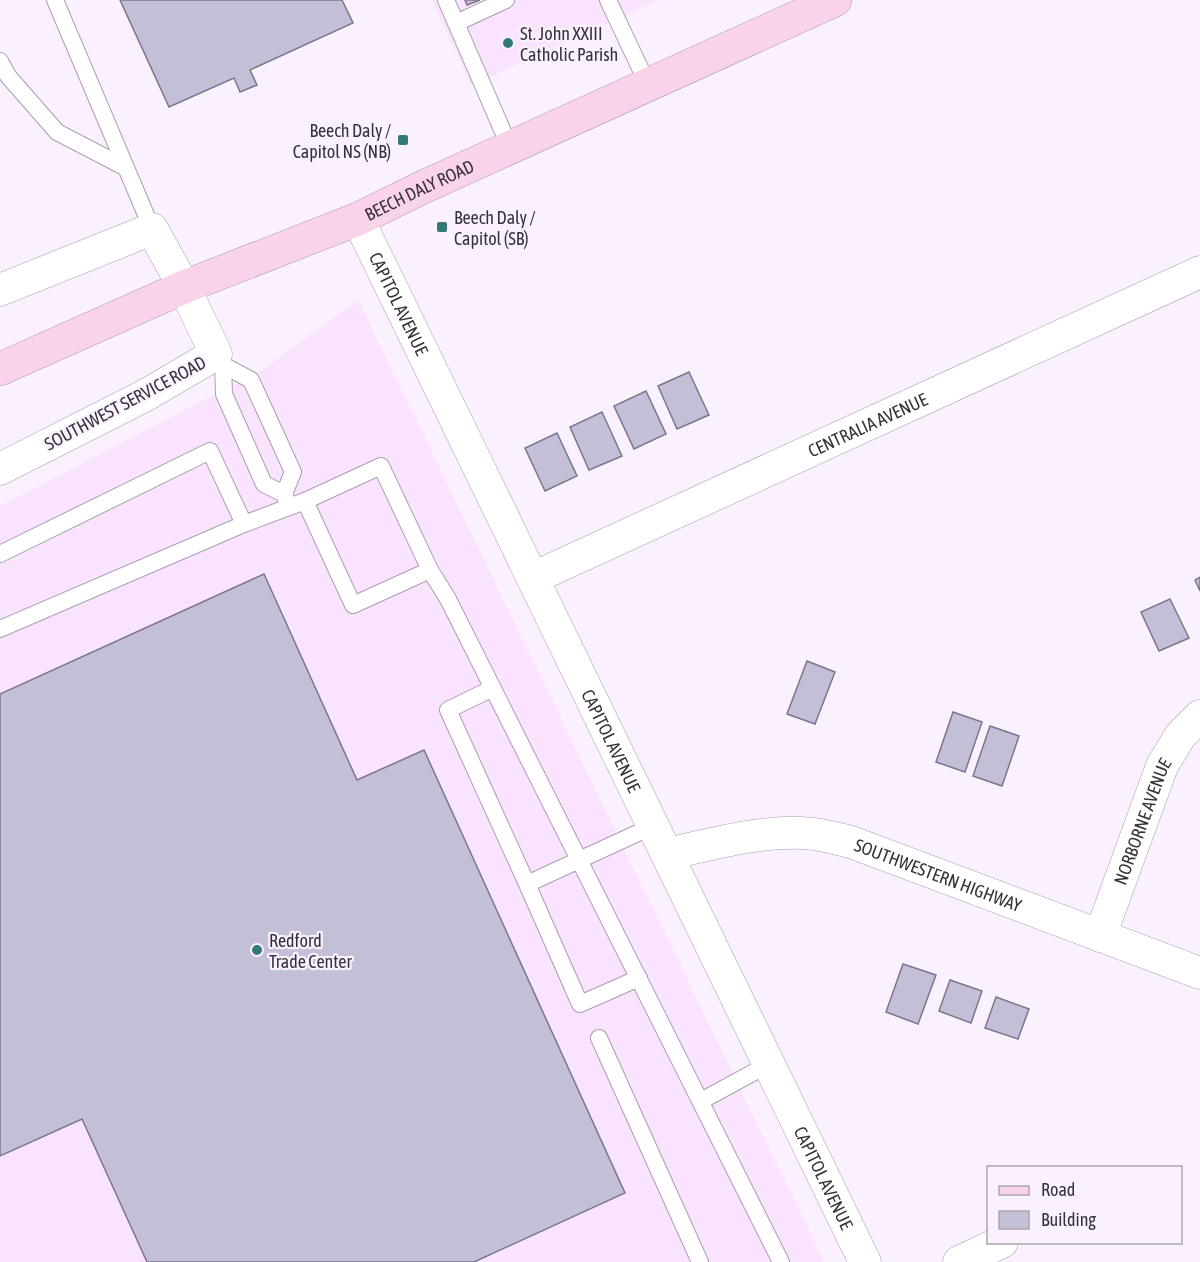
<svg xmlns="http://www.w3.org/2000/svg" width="1200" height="1262" viewBox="0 0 1200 1262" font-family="'Asap Condensed',sans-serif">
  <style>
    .built { fill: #fae3ff }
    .building { fill: #c3bfd7; stroke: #7a768c; stroke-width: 1.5 }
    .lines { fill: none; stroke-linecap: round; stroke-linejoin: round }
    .service-casing { stroke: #ac9cb0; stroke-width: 18 }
    .minor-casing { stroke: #ac9cb0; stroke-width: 33 }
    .secondary-casing { stroke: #ac9cb0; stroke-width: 34 }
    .service { stroke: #fff; stroke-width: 16 }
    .minor { stroke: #fff; stroke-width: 32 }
    .secondary { stroke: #f9d3e9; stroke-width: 33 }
    .poi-dot { fill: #337a74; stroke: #fbf1fe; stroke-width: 2 }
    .labels { text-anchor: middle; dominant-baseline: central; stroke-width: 4.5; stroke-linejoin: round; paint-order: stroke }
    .poi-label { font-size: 18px; fill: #373139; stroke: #fbf1fe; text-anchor: start }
    .street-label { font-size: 18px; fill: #373139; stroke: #fbf1fe }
  </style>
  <rect width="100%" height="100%" fill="#fbf1fe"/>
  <path class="built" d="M432 0H658L471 86Z
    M358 300 824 1262H0V506L264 369Z"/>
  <path class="building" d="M120 0H342L353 23 250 70 257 85 240 92 234 78 169 107Z
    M465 0H480L467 5Z
    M689 372 709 415 677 429 658 386Z
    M646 391 666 434 634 449 614 406Z
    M602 412 622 456 589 470 570 427Z
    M557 433 577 476 545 491 525 448Z
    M264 574 357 780 424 750 625 1193 474 1262H147L82 1119 0 1156V694Z
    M1200 577V591L1195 580Z
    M1170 599 1189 638 1159 651 1141 612Z
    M807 661 835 672 815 724 787 714Z
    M953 712 982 722 965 772 936 762Z
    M990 726 1019 736 1002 786 973 776Z
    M903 964 936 975 918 1024 886 1012Z
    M950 980 982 991 971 1023 939 1011Z
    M996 997 1029 1009 1018 1039 985 1028Z"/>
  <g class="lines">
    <defs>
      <path id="service" d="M55 0 152 229
        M446 0 510 148
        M608 0 648 85
        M456 23 506 0
        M0 61 8 76 57 132 126 168
        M216 354 223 365 251 380 293 472 284 494
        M223 365 224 394 264 484 284 494 287 502
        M305 501 353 605 430 570
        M0 554 210 451 244 524
        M0 629 244 524 305 501 381 466 430 570 448 599 781 1262
        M493 688 448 710 527 884
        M639 978 580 1004 527 884 653 826
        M599 1038 700 1262
        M701 1101 769 1064"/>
      <g id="minor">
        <path id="s1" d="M358 219 865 1262"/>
        <path d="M0 290 152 229 184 287 216 354 146 395 0 469"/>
        <path id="s2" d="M533 578 1200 272"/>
        <path id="s3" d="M667 854C709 845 758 831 801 833 818 833 834 838 851 842L1200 973"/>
        <path id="s4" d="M1100 936 1162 766 1180 736 1200 716"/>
        <path d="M959 1262 1002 1242"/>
      </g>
      <g id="secondary">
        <path id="s5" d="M0 369 184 287 358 219 421 188 835 0"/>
      </g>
    </defs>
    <use href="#service" class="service-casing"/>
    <use href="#minor" class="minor-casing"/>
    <use href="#secondary" class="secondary-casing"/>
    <use href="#service" class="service"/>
    <use href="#minor" class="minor"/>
    <use href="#secondary" class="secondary"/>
  </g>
  <g class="poi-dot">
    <circle cx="508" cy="43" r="6"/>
    <rect x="397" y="134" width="12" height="12" rx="3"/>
    <rect x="436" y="221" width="12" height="12" rx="3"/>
    <circle cx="257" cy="950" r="6"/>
  </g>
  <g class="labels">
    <g class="poi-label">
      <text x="520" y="33">St. John XXIII<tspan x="520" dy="21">Catholic Parish</tspan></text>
      <text x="391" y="130" text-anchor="end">Beech Daly /<tspan x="391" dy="21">Capitol NS (NB)</tspan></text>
      <text x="454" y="217">Beech Daly /<tspan x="454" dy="21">Capitol (SB)</tspan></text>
      <text x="269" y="940">Redford<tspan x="269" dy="21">Trade Center</tspan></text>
    </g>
    <g class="street-label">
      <text stroke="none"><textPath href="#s5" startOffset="456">BEECH DALY ROAD</textPath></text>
      <text stroke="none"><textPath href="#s1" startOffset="94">CAPITOL AVENUE</textPath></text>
      <text transform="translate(125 403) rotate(-28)">SOUTHWEST SERVICE ROAD</text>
      <text stroke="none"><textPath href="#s2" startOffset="368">CENTRALIA AVENUE</textPath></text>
      <text stroke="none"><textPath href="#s1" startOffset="580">CAPITOL AVENUE</textPath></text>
      <text stroke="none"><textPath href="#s4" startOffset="122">NORBORNE AVENUE</textPath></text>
      <text stroke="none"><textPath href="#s3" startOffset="280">SOUTHWESTERN HIGHWAY</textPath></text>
      <text stroke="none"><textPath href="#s1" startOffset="1066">CAPITOL AVENUE</textPath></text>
    </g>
  </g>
  <rect x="987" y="1166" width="195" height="78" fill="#fbf1fe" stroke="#ada4af" stroke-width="1.5"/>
  <rect x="999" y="1186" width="30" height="9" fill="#f9d3e9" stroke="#ada4af" stroke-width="1.5"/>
  <text x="1041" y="1196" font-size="18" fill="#373139">Road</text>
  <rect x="999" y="1211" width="30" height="18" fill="#c3bfd7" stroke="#ada4af" stroke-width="1.5"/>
  <text x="1041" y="1226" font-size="18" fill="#373139">Building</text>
</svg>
